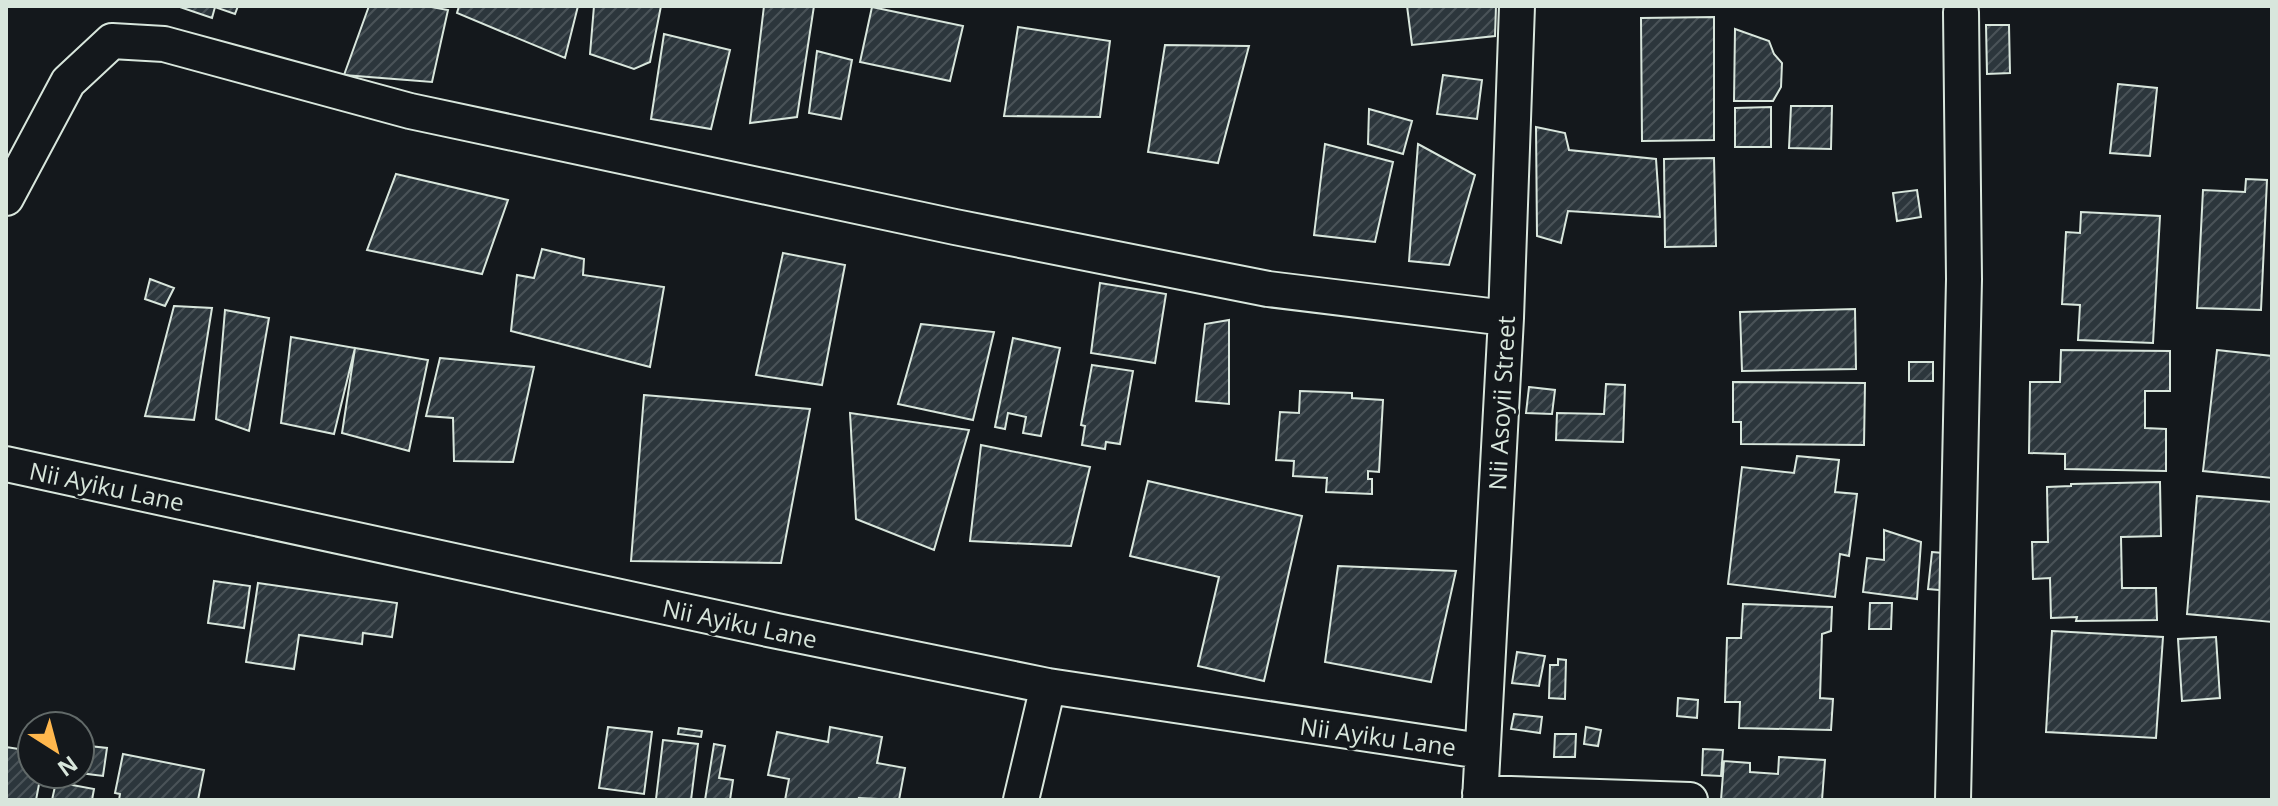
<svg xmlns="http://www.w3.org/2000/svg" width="2278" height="806" viewBox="0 0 2278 806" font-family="'Open Sans',sans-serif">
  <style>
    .building { fill: url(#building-hatch); stroke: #d8e6dc; stroke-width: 2 }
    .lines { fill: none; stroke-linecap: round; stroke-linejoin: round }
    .street-casing { stroke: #d8e6dc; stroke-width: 38 }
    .street { stroke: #14181c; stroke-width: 34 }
    .labels { text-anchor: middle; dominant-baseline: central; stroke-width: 6; stroke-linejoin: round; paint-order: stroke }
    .street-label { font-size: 24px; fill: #d8e6dc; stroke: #14181c }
  </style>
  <defs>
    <pattern id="building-hatch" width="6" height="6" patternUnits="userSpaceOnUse" patternTransform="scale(2)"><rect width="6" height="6" fill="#2c363c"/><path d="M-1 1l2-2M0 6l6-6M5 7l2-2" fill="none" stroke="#4a5358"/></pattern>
  </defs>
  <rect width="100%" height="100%" fill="#14181c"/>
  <path class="building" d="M177 6H238L235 14 215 7 212 18Z
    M369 6H426L448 10 432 82 344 75Z
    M459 6H578L565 58 457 13Z
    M594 6H661L650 62 634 69 590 54Z
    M764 6H814L797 117 750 123Z
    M1407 6H1496L1495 36 1412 45Z
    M872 7 963 26 950 81 860 62Z
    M1714 17V140L1642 141 1641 18Z
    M1986 25H2009L2010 73 1987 74Z
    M1018 27 1110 41 1100 117 1004 116Z
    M1735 29 1769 41 1774 54 1782 63 1781 87 1773 101H1734Z
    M664 34 730 50 711 129 651 119Z
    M1165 45 1249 46 1218 163 1148 152Z
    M817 51 852 60 841 119 809 113Z
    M1443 75 1482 80 1477 119 1437 114Z
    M2118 84 2157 88 2150 156 2110 153Z
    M1791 106H1832L1831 149 1789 148Z
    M1771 107V147H1735V108Z
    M1369 109 1412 121 1403 154 1368 144Z
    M1536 127 1565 133 1569 150 1656 159 1660 217 1568 211 1561 243 1537 236Z
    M1325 144 1393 162 1375 242 1314 235Z
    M1418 144 1475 175 1449 265 1409 261Z
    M1714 158 1716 246 1665 247 1664 159Z
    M396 174 508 200 482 274 367 250Z
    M2246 179 2267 180 2261 310 2197 308 2203 190 2245 192Z
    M1917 190 1921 217 1897 221 1893 193Z
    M2081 212 2160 216 2153 343 2078 340 2080 305 2062 304 2066 232 2080 233Z
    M542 249 584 259 583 275 664 287 650 367 511 331 517 275 534 278Z
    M783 253 845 265 822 385 756 375Z
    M150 279 174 288 165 306 145 299Z
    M1100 283 1166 294 1155 363 1091 353Z
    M174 306 212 308 194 420 145 416Z
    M1855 309 1856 369 1742 371 1740 312Z
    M225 310 269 318 249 431 216 419Z
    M1229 320V404L1196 401 1205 324Z
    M921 324 994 332 973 420 898 404Z
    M291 337 355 348 334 434 281 423Z
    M1013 338 1060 348 1041 436 1023 433 1026 417 1008 413 1005 429 995 427Z
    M355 348 428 360 409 451 342 433Z
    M2061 350 2170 351V391H2145V428L2166 429V471L2065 469V454L2029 453 2030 382H2060Z
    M2217 350 2272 356V478L2203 471Z
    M440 358 534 367 513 462 454 461 453 418 426 416Z
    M1909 362H1933V381H1909Z
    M1092 365 1133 371 1120 444 1106 442 1105 449 1082 445 1085 426 1081 425Z
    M1733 382 1865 383 1864 445 1741 444V422H1733Z
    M1606 384 1625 385 1623 442 1556 440 1557 413 1604 414Z
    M1529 387 1555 390 1552 414 1526 413Z
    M1300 391 1352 393V398L1383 400 1379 472 1368 471V479H1372V494L1326 492 1327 478 1293 476 1294 461 1276 460 1280 412 1299 413Z
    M644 395 810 409 781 563 631 561Z
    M850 413 969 430 934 550 856 519Z
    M981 445 1090 467 1071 546 970 541Z
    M1797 456 1839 460 1835 492 1857 494 1849 556 1840 554 1835 597 1728 584 1742 467 1794 473Z
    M1148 481 1302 516 1264 681 1198 666 1219 577 1130 556Z
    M2160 482 2161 536 2121 537 2122 588H2156L2157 620 2076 621 2077 617 2051 618 2050 578 2033 579 2032 542H2048L2047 487 2071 486V484Z
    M2197 496 2272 502V622L2187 614Z
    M1884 530 1921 542 1917 599 1863 592 1867 558 1884 560Z
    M1932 552 1954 554 1950 591 1928 589Z
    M1338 566 1456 571 1431 682 1325 662Z
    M214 581 250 586 244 628 208 623Z
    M258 583 397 603 392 637 363 633 362 644 299 635 294 669 246 662Z
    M1870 603H1892L1891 629H1869Z
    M1743 604 1832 607 1831 631 1822 634 1820 698 1833 699 1831 730 1739 728 1740 702H1725L1727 638H1741Z
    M2052 631 2163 637 2156 738 2046 732Z
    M2216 637 2220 698 2182 701 2178 639Z
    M1517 652 1545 656 1539 686 1512 683Z
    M1558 659 1566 660 1565 699 1549 698 1550 665H1558Z
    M1678 698 1698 700 1697 718 1677 716Z
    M1514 714 1542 717 1540 733 1511 729Z
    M608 727 652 732 644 794 599 788Z
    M830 727 882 737 877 763 905 768 899 800 859 798V800H785L789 779 768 775 777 732 828 742Z
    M1586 727 1601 730 1598 746 1584 744Z
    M679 728 702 731 701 737 678 734Z
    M1555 734H1576L1575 757H1554Z
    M663 740 698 744 691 800 656 799Z
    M714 744 725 746 719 778 733 780 730 800H705Z
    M80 745 107 748 103 776 80 773Z
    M6 747 32 751V774H41L36 800H6Z
    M1703 749 1723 750 1721 776 1702 775Z
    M123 754 204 770 198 800H119L120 794 115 793Z
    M1779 757 1825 760 1822 800H1721L1724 761 1750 763V772L1778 774Z
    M56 782 94 789 92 800H52Z"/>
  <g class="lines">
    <defs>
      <path id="street" d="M6 198 68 82 112 41 164 44 410 111 955 227 1268 289 1506 318
        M6 464 777 631 1048 686 1481 751
        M1480 793 1690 800
        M1021 800 1048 686
        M1480 800 1506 318 1517 6
        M1953 800 1964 279 1961 12"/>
    </defs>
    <use href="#street" class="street-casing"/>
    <use href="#street" class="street"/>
  </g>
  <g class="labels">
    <g class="street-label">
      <text transform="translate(1501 403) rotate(-87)">Nii Asoyii Street</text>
      <text transform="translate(107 486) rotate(12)">Nii Ayiku Lane</text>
      <text transform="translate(740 623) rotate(12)">Nii Ayiku Lane</text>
      <text transform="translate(1378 736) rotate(8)">Nii Ayiku Lane</text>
    </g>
  </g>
  <rect width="2278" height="806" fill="none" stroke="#d8e6dc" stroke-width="16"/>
  <g transform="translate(56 750) rotate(144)"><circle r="38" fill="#14181c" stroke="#626a69" stroke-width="2"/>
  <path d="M0-6L14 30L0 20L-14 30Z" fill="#ffb74d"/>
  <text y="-12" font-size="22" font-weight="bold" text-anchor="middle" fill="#d8e6dc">N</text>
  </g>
</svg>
